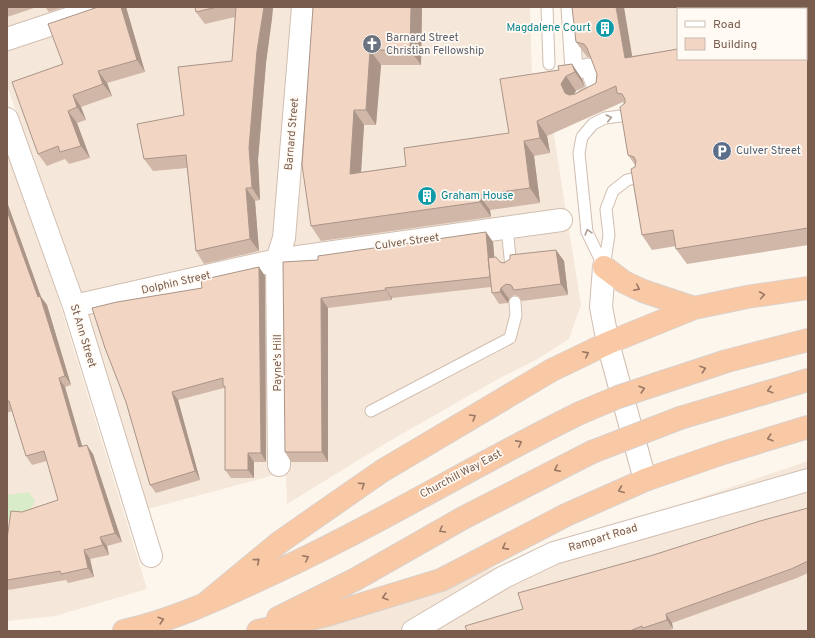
<svg xmlns="http://www.w3.org/2000/svg" width="815" height="638" viewBox="0 0 815 638" font-family="Overpass,sans-serif">
  <style>
    .residential { fill: #f5e8da }
    .green { fill: #d8ecc9 }
    .lines { fill: none; stroke-linecap: round; stroke-linejoin: round }
    .service-casing { stroke: #d1beb0; stroke-width: 13 }
    .pedestrian-casing { stroke: #d1beb0; stroke-width: 19 }
    .minor-casing { stroke: #d1beb0; stroke-width: 24 }
    .tertiary-casing { stroke: #d1beb0; stroke-width: 24 }
    .trunk-casing { stroke: #dad1cd; stroke-width: 24 }
    .service { stroke: #fff; stroke-width: 11 }
    .pedestrian { stroke: #fff; stroke-width: 17 }
    .minor { stroke: #fff; stroke-width: 22 }
    .tertiary { stroke: #fff; stroke-width: 22 }
    .trunk { stroke: #f9c8a4; stroke-width: 22 }
    .trunk-bridge-casing { stroke: #dad1cd; stroke-width: 24; stroke-linecap: butt }
    .trunk-bridge { stroke: #f9c8a4; stroke-width: 22 }
    .wall { fill: #d1b7a8 }
    .shaded-wall { fill: #aa9588 }
    .building { fill: #f3d5c3; stroke: #aa9588 }
    .oneway { stroke: #af9d94 }
    .oneway2 { stroke: #9a7763 }
    .labels { text-anchor: middle; dominant-baseline: central; stroke-width: 3.5; stroke-linejoin: round; paint-order: stroke }
    .culture-label { font-size: 11px; fill: #0d838f; stroke: #fffaf3; text-anchor: end }
    .worship-label { font-size: 11px; fill: #5b616d; stroke: #fffaf3; text-anchor: start }
    .street-label { font-size: 11px; fill: #7a5c4d; stroke: #fffaf3 }
    .service-label { font-size: 11px; fill: #4e5e75; stroke: #fffaf3; text-anchor: start }
  </style>
  <rect width="100%" height="100%" fill="#fdf6ec"/>
  <path class="residential" d="M7 7H530L532 74 544 73 581 305 569 339 536 360 498 379 388 442 287 504 286 472 144 510 77 279 7 86Z
    M574 7H808V37H806V9H678V58L589 61 578 54Z
    M7 154 55 288 147 589 55 616 7 621Z
    M808 461V631H306Z"/>
  <path class="green" d="M29 492 35 501 25 520 7 519V495Z"/>
  <g class="lines">
    <defs>
      <path id="service" d="M547 7 549 64
        M507 228 511 267
        M604 267 587 232 579 153 582 137 593 124 605 118 629 115
        M604 267 609 235 606 209 613 191 627 180 640 177
        M371 411 510 338 516 315 515 302"/>
      <path id="pedestrian" d="M570 7 574 71 588 67 598 92 585 98"/>
      <path id="minor" d="M7 39 104 7
        M7 119 74 306 151 556
        M604 267 601 307 608 343 645 480
        M74 306 277 260 561 220
        M279 465 277 260 284 238 303 7"/>
      <path id="tertiary" d="M413 631 504 577 554 553 808 480"/>
      <path id="trunk" d="M604 267 624 282 643 291 694 308 747 297 808 288
        M666 381 727 361 808 340
        M680 418 808 380
        M205 604 280 542 382 471 552 370 608 343 694 308
        M278 618 356 579 463 518 592 452
        M124 631C169 621 212 602 254 582 366 532 470 467 580 413
        M258 631 327 615 441 580 566 515 645 480 723 453 808 427"/>
    </defs>
    <use href="#service" class="service-casing"/>
    <use href="#pedestrian" class="pedestrian-casing"/>
    <use href="#minor" class="minor-casing"/>
    <use href="#tertiary" class="tertiary-casing"/>
    <use href="#trunk" class="trunk-casing"/>
    <use href="#service" class="service"/>
    <use href="#pedestrian" class="pedestrian"/>
    <use href="#minor" class="minor"/>
    <use href="#tertiary" class="tertiary"/>
    <use href="#trunk" class="trunk"/>
    <defs>
      <path id="trunk-bridge" d="M580 413 618 397 666 381
        M592 452 680 418"/>
    </defs>
    <use href="#trunk-bridge" class="trunk-bridge-casing"/>
    <use href="#trunk-bridge" class="trunk-bridge"/>
  </g>
  <path class="wall" d="M7 7H37L7 17Z
    M45 7H64L49 12Z
    M98 7H126L145 72 107 83 112 96 81 107 86 120 77 123 90 158 69 164 65 159 47 166 38 154 63 64Z
    M195 7H273L272 18 266 63 258 160 260 200 255 201 259 251 204 264 196 251 187 168 153 171 144 159 232 61 235 17 205 24 196 12Z
    M313 7H422L421 65H381L376 125H364L361 172 406 166 509 133 559 70 572 64 582 79 585 87 576 91 574 94 596 83 597 74 591 58 587 57 576 42 632 56 808 29V245L687 264 676 249V246L652 250 642 235 635 167V165L628 155 624 104 623 102 547 136 550 153 534 156 540 203 490 210 491 217 321 241 311 226Z
    M7 202 41 297 47 305 71 385 65 387 82 446 93 454 122 542 107 546 109 555 90 559 94 577 68 583 66 580 9 590 7 588V539L22 512 58 500 47 461 32 465 26 456 12 411 7 413Z
    M486 232 493 242 494 257 500 262 504 263 556 250 564 261 568 295 522 301 518 296 514 295 509 299 508 303 499 304 492 293 491 287 392 298V300L328 308V462H291L285 452 318 260Z
    M259 267 265 276 266 462H254V478H231L225 470V389L224 388 178 400 200 480 156 493 150 485 126 402 202 288Z
    M808 508V573L797 578 672 623 673 629 666 631H467L523 609 650 556Z"/>
  <path class="shaded-wall" d="M121 7H126L145 72 137 60Z
    M264 7H273L272 18 266 63 258 160 260 200 252 188 249 148 257 51Z
    M411 7H422L421 65 410 50Z
    M616 7H624L635 73 625 58Z
    M370 50 381 65 376 125 366 110Z
    M572 64 582 79 585 87 575 72Z
    M98 71 107 83 112 96 103 84Z
    M566 76 576 91 571 99 565 93 561 84Z
    M73 95 81 107 86 120 77 107Z
    M354 110 364 125 360 189 350 174Z
    M68 111 77 123 90 158 81 146Z
    M537 121 547 136 550 153 540 138Z
    M524 141 534 156 540 203 530 188Z
    M246 188 255 201 259 251 250 239Z
    M479 195 490 210 491 217 480 202Z
    M7 202 41 297 47 305 71 385 65 376 7 211Z
    M486 232 493 242 497 287 490 277Z
    M556 250 564 261 568 295 561 284Z
    M259 267 265 276 266 462 261 453Z
    M385 288 392 298V300L386 290Z
    M501 288 509 299 508 303 500 292Z
    M321 298 328 308V462L322 452Z
    M59 378 65 387 85 456 79 447Z
    M172 392 178 400 200 480 195 471Z
    M87 445 93 454 122 542 115 533Z
    M248 453 254 462V478L248 470Z
    M100 537 107 546 109 555 103 545Z
    M84 550 90 559 94 577 88 568Z
    M666 614 672 623 673 629 667 620Z"/>
  <path class="building" d="M98 7H121L137 60 98 71 103 84 73 95 77 107 68 111 81 146 60 152 58 146 38 154 12 82 63 64 48 24Z
    M195 7H217L196 12Z
    M236 7H264L257 51 249 148 252 188H246L250 239 196 251 186 155 144 159 137 124 184 115 178 67 232 61Z
    M313 7H411L410 50H370L366 110H354L350 174 406 166 404 148 509 133 500 79 559 70 558 66 572 64 575 72 566 76 561 84 565 93 569 95 575 94 596 83 597 74 587 48 584 44 576 42 572 7H616L625 58 678 49V59H806V29H808V228L676 249 673 230 642 235 631 169 635 167 636 161 634 157 628 155 620 107 625 103V99L622 94 617 93 616 86 537 121 540 138 524 141 530 188 479 195 480 202 311 226 302 165Z
    M7 211 38 297 40 296 65 376 59 378 79 447 87 445 115 533 100 537 103 545 84 550 88 568 61 574 60 571 7 580V539L11 511 22 512 58 500 44 451 26 456 9 401H7Z
    M486 232 490 277 385 288 386 290 321 298 322 452H285L283 262 318 260V256Z
    M556 250 561 284 514 290 511 285 506 284 501 288 500 292 492 293 488 258 496 257 500 262 504 263 510 259V255Z
    M259 267 261 453H248V470H225V386H223V378L172 392 195 471 150 485 126 402 105 348 92 308 117 302 202 288 201 280Z
    M808 508V561L791 569 666 614 667 620 643 628 642 626 630 631H467L465 626 523 609 518 593 650 556 760 521Z"/>
  <defs><path id="oneway-chevron" d="M-2-3.5L2.5 0L-2 3.5" fill="none" stroke-width="1.6" stroke-linecap="round" stroke-linejoin="round"/></defs>
  <g class="oneway">
    <use href="#oneway-chevron" transform="translate(609 118) rotate(-12)"/>
    <use href="#oneway-chevron" transform="translate(588 232) rotate(-106)"/>
  </g>
  <g class="oneway2">
    <use href="#oneway-chevron" transform="translate(637 288) rotate(26)"/>
    <use href="#oneway-chevron" transform="translate(762 295) rotate(-8)"/>
    <use href="#oneway-chevron" transform="translate(586 354) rotate(-26)"/>
    <use href="#oneway-chevron" transform="translate(703 369) rotate(-18)"/>
    <use href="#oneway-chevron" transform="translate(642 389) rotate(-18)"/>
    <use href="#oneway-chevron" transform="translate(770 390) rotate(164)"/>
    <use href="#oneway-chevron" transform="translate(473 417) rotate(-30)"/>
    <use href="#oneway-chevron" transform="translate(770 438) rotate(162)"/>
    <use href="#oneway-chevron" transform="translate(519 443) rotate(-28)"/>
    <use href="#oneway-chevron" transform="translate(557 469) rotate(153)"/>
    <use href="#oneway-chevron" transform="translate(362 485) rotate(-34)"/>
    <use href="#oneway-chevron" transform="translate(621 490) rotate(157)"/>
    <use href="#oneway-chevron" transform="translate(442 530) rotate(150)"/>
    <use href="#oneway-chevron" transform="translate(505 547) rotate(152)"/>
    <use href="#oneway-chevron" transform="translate(306 558) rotate(-27)"/>
    <use href="#oneway-chevron" transform="translate(257 561) rotate(-40)"/>
    <use href="#oneway-chevron" transform="translate(385 597) rotate(163)"/>
    <use href="#oneway-chevron" transform="translate(161 620) rotate(-17)"/>
  </g>
  <defs>
    <symbol id="building-disc" viewBox="-11 -11 22 22"><circle r="9.5" fill="#0f9aa8" stroke="#fffaf3"/><path d="M-4-6H4V6H1V3H-1V6H-4ZM-2.5-4.3h1.7v1.8h-1.7ZM.8-4.3h1.7v1.8H.8ZM-2.5-1h1.7V.8h-1.7ZM.8-1h1.7V.8H.8Z" fill="#fff"/></symbol>
    <symbol id="church-disc" viewBox="-11 -11 22 22"><circle r="9.5" fill="#6b7280" stroke="#fffaf3"/><path d="M-1.2-6h2.4v3.5h3.3v2.4h-3.3V6h-2.4V-.1h-3.3v-2.4h3.3Z" fill="#fff"/></symbol>
    <symbol id="parking-disc" viewBox="-11 -11 22 22"><circle r="9.5" fill="#5c6f8a" stroke="#fffaf3"/><path d="M-3.5-5.5H1a3.5 3.5 0 0 1 0 7H-1V5.5H-3.5ZM-1-3.4V-.6H.8a1.4 1.4 0 0 0 0-2.8Z" fill="#fff"/></symbol>
  </defs>
  <g fill-rule="evenodd">
    <use href="#building-disc" x="594" y="17" width="22" height="22"/>
    <use href="#church-disc" x="361" y="33" width="22" height="22"/>
    <use href="#parking-disc" x="711" y="140" width="22" height="22"/>
    <use href="#building-disc" x="416" y="185" width="22" height="22"/>
  </g>
  <g class="labels">
    <g class="culture-label">
      <text x="591" y="28">Magdalene Court</text>
      <text x="441" y="196" text-anchor="start">Graham House</text>
    </g>
    <g class="worship-label">
      <text x="386" y="38">Barnard Street<tspan x="386" dy="13">Christian Fellowship</tspan></text>
    </g>
    <g class="street-label">
      <text transform="translate(292 134) rotate(-85)">Barnard Street</text>
      <text transform="translate(407 242) rotate(-8)">Culver Street</text>
      <text transform="translate(176 283) rotate(-13)">Dolphin Street</text>
      <text transform="translate(83 336) rotate(73)">St Ann Street</text>
      <text transform="translate(278 363) rotate(-90)">Payne's Hill</text>
      <text transform="translate(461 474) rotate(-28)">Churchill Way East</text>
      <text transform="translate(603 538) rotate(-17)">Rampart Road</text>
    </g>
    <g class="service-label">
      <text x="736" y="151">Culver Street</text>
    </g>
  </g>
  <rect width="815" height="638" fill="none" stroke="#7a5c4d" stroke-width="16"/>
  <rect x="677" y="8" width="130" height="52" fill="#fffaf3" stroke="#cabbb1"/>
  <rect x="685" y="21" width="20" height="6" fill="#ffffff" stroke="#cabbb1"/>
  <text x="713" y="28" font-size="12" fill="#7a5c4d">Road</text>
  <rect x="685" y="38" width="20" height="12" fill="#f3d5c3" stroke="#cabbb1"/>
  <text x="713" y="48" font-size="12" fill="#7a5c4d">Building</text>
</svg>
